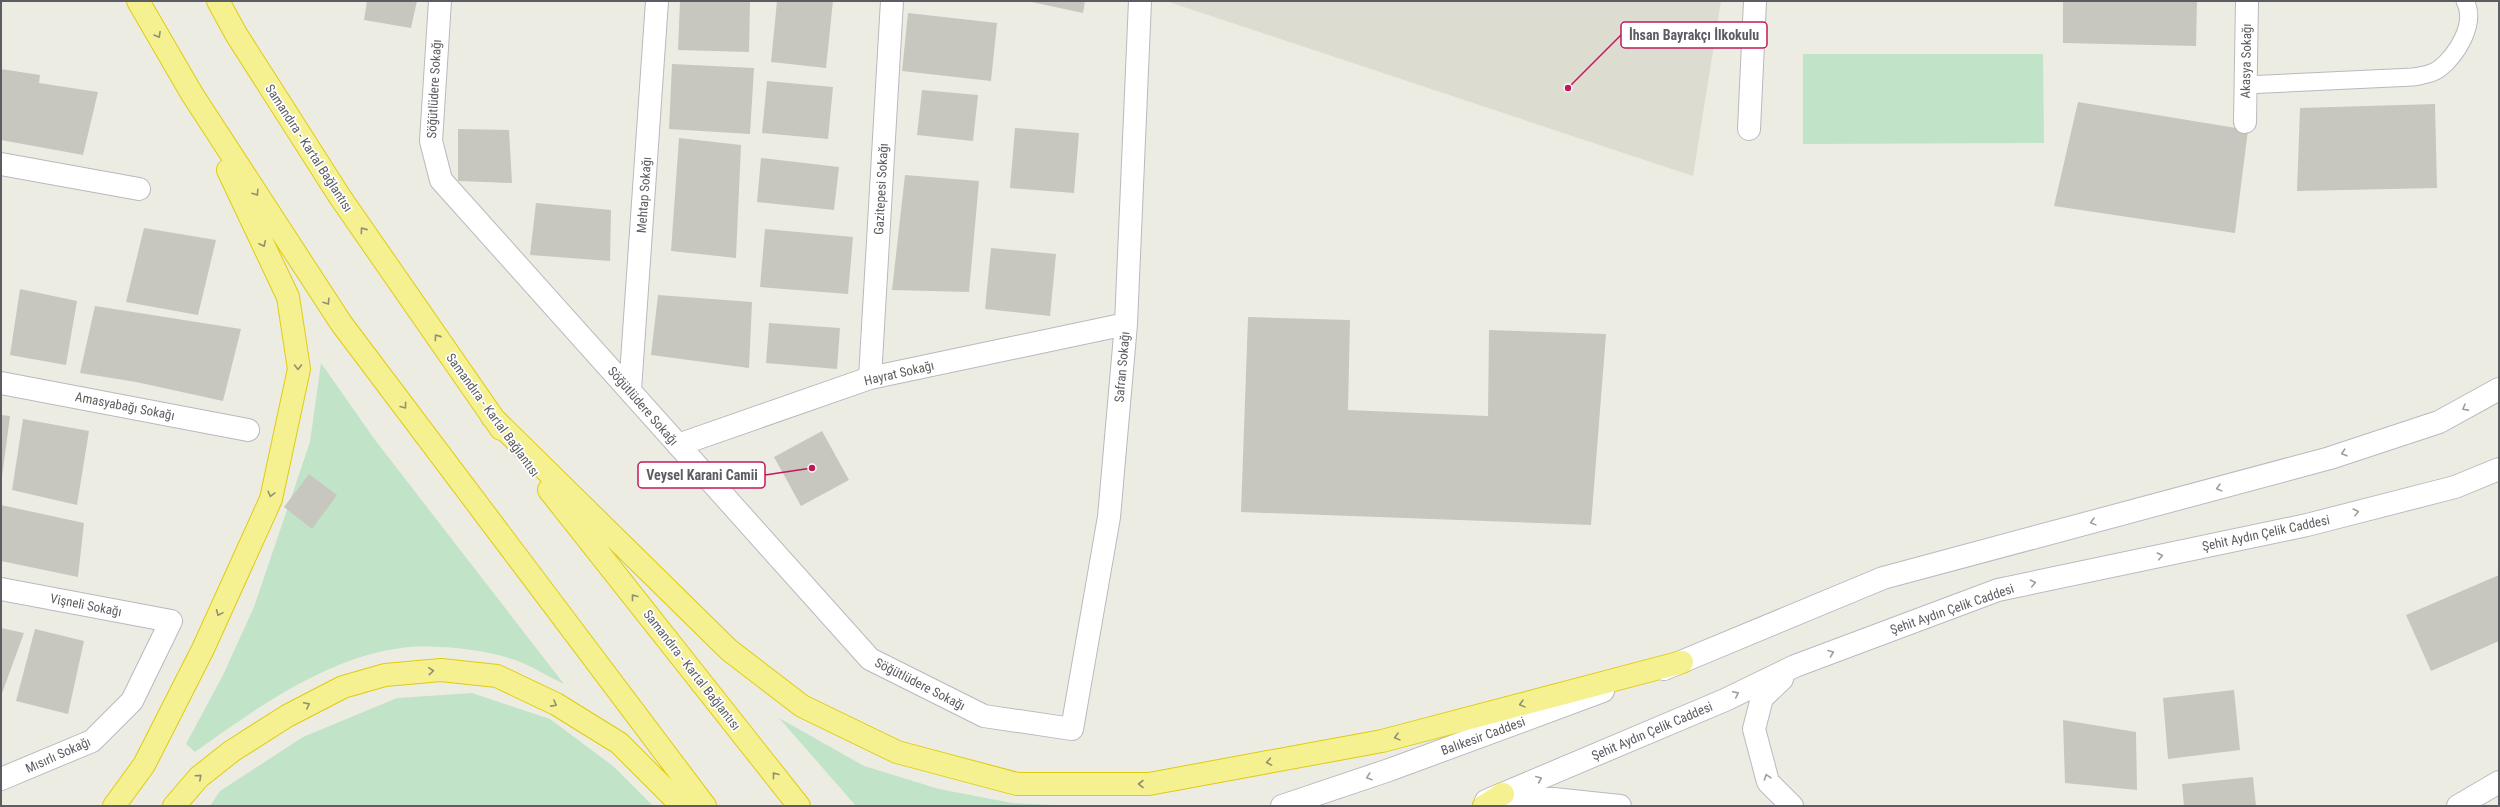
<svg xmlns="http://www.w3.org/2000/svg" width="2500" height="807" viewBox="0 0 2500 807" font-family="'Roboto Condensed',sans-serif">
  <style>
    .education { fill: #dcdcd1 }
    .green { fill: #c1e3c8 }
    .building { fill: #c8c7bf }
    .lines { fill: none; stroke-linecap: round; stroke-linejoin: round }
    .lane-casing { stroke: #b8b9be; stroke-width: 19 }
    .street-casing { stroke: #b8b9be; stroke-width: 24 }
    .secondary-casing { stroke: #b8bac0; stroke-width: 24 }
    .highway-casing { stroke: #e0cb10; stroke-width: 24 }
    .lane { stroke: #fff; stroke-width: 17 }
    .street { stroke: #fff; stroke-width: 22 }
    .secondary { stroke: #fff; stroke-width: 22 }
    .highway { stroke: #f5f191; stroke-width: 22 }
    .oneway { stroke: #919172 }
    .oneway2 { stroke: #9d9ea1 }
    .labels { text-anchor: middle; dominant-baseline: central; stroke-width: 3.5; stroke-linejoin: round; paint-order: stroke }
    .street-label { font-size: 13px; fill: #5b5d62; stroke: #fff }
    .leader { fill: none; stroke: #c2185b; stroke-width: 1.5 }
    .callout-dot { fill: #c2185b; stroke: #fff; stroke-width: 1.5 }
    .callout { fill: #fff; stroke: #c2185b; stroke-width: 1.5 }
    .callout-label { font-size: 14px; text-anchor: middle; font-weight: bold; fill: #5b5d62 }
  </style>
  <rect width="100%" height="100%" fill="#edece3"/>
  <path class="education" d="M1166 1H1721L1693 176Z"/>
  <path class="green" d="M1803 54H2043L2044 143 1803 144Z
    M321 363 375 440 564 684C547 676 529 664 512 659 482 649 432 644 401 648 328 657 253 710 195 752L186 744 223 675 254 607 310 442Z
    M472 693 550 719 613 766 653 806H210L220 791 303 737 397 698Z
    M779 718 864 766 939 789 1012 803 1072 806H856Z"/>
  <path class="building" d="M367 1H417L411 28 364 20Z
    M680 1H750L749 52 678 50Z
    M777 1H833L826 68 771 62Z
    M1027 1H1085L1083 13Z
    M2063 1H2197L2196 46 2063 43Z
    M908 13 997 23 991 81 902 71Z
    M672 64 754 68 750 134 669 129Z
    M1 69 40 75 39 83 98 92 83 155 1 140Z
    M767 81 833 87 828 139 762 133Z
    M922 90 978 95 973 141 917 135Z
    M2078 102 2248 130 2235 233 2054 206Z
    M2435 104 2437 188 2297 191 2300 108Z
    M1015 128 1079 133 1074 193 1010 188Z
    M458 129 509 130 512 183 458 181Z
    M679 138 741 145 736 258 671 251Z
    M761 158 839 167 834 210 757 202Z
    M905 175 979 181 969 292 892 290Z
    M536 203 611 210 610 261 530 255Z
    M144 228 216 240 198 315 126 302Z
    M765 229 853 237 848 294 760 287Z
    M991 248 1056 254 1050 316 985 309Z
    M20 289 77 301 66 365 10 355Z
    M658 295 752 302 749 368 651 355Z
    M95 306 241 329 223 401 136 382 80 373Z
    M1248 317 1350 320 1348 410 1488 416 1489 330 1606 334 1591 525 1241 512Z
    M769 323 840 328 837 369 766 363Z
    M1 415 10 416 2 477H1Z
    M23 419 89 431 77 505 12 490Z
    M822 431 849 480 801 506 774 457Z
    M309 474 337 495 312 529 284 507Z
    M1 505 84 523 78 577 1 561Z
    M2499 575V641L2431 671 2406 615Z
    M1 628 24 633 1 696Z
    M35 629 84 641 68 714 16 701Z
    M2234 690 2240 750 2168 759 2163 698Z
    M2063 720 2136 732 2137 790 2065 783Z
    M2253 777 2256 806H2184L2182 784Z"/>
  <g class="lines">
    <defs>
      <path id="lane" d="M2245 85 2413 77C2422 75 2431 75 2439 69 2457 55 2477 23 2465 1"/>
      <path id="street" d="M440 1 431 141 441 180 870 659 984 716 1072 729 1109 517 1126 324 1140 1
        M2245 122 2247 1
        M1749 129 1755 1
        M1 164 139 189
        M870 378 892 1
        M1 383 248 430
        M630 390 657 1
        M678 445 870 378 1126 324
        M1 589 171 621 132 701 92 741 1 779"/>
      <path id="secondary" d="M1664 669 1883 578 2330 458 2439 422 2499 389
        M1782 679 1762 698 1754 729 1768 782 1792 806
        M1507 794 1620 806
        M1486 801 1725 700 1795 666 1998 590 2307 525 2455 487 2499 469
        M1282 806 1389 770 1603 691
        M2458 806 2499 782"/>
      <path id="highway" d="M138 1 192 94 341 323 705 806
        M218 1 236 34 340 197 501 429
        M492 417 729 650 802 706 897 752 1017 784H1149L1382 741 1682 662
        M549 490 799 806
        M114 806 144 765 203 649 271 499 299 369 288 297 228 170
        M174 806 199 777 232 751 287 716 343 687 385 675 441 670 497 676 556 704 619 743 682 806
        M1484 806 1503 794"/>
    </defs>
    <use href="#lane" class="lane-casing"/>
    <use href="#street" class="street-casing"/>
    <use href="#secondary" class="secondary-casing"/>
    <use href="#highway" class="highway-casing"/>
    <use href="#lane" class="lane"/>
    <use href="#street" class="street"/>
    <use href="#secondary" class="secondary"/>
    <use href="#highway" class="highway"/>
  </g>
  <defs><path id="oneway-chevron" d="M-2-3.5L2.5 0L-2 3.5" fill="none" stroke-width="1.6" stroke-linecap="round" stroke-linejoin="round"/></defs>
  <g class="oneway">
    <use href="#oneway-chevron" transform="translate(158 35) rotate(60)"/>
    <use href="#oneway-chevron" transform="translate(256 193) rotate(57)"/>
    <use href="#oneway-chevron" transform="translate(363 230) rotate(-125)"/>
    <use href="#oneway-chevron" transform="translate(263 244) rotate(65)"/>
    <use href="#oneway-chevron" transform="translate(327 302) rotate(57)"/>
    <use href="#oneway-chevron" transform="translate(437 337) rotate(-125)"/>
    <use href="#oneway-chevron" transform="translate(298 367) rotate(89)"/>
    <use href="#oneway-chevron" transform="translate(404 406) rotate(53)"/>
    <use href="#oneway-chevron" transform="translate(271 494) rotate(104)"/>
    <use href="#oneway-chevron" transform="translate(634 597) rotate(-128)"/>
    <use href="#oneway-chevron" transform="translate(219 613) rotate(114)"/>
    <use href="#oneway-chevron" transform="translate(431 671) rotate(-5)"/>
    <use href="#oneway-chevron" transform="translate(554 704) rotate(28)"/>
    <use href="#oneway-chevron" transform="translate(1522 704) rotate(165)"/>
    <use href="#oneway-chevron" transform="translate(307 705) rotate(-27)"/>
    <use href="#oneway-chevron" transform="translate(1397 737) rotate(165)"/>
    <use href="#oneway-chevron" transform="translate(1269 762) rotate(170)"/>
    <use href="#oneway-chevron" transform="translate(775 775) rotate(-128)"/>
    <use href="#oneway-chevron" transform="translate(199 777) rotate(-42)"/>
    <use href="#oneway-chevron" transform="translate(1141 784) rotate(180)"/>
  </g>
  <g class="oneway2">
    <use href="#oneway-chevron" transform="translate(2465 408) rotate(151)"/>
    <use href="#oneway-chevron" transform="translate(2344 453) rotate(162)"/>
    <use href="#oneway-chevron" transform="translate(2219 488) rotate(165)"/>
    <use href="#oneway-chevron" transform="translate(2356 512) rotate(-14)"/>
    <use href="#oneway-chevron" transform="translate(2093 522) rotate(165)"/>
    <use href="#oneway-chevron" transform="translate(2160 556) rotate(-12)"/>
    <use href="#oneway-chevron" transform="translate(2033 583) rotate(-12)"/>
    <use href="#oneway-chevron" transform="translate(1831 653) rotate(-21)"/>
    <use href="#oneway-chevron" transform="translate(1736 694) rotate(-26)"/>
    <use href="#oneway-chevron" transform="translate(1369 777) rotate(161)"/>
    <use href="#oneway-chevron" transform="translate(1767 777) rotate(-108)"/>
    <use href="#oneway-chevron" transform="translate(1539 779) rotate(-23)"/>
  </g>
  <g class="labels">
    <g class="street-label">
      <text transform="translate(2246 61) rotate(-89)">Akasya Sokağı</text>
      <text transform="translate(434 89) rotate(-87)">Söğütlüdere Sokağı</text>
      <text transform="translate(309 148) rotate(57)">Samandıra - Kartal Bağlantısı</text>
      <text transform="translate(881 189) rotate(-87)">Gazitepesi Sokağı</text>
      <text transform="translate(644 195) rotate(-86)">Mehtap Sokağı</text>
      <text transform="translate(1122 367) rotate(-85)">Safran Sokağı</text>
      <text transform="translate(899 373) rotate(-13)">Hayrat Sokağı</text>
      <text transform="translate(125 406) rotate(11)">Amasyabağı Sokağı</text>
      <text transform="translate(643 406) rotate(49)">Söğütlüdere Sokağı</text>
      <text transform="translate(493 415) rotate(54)">Samandıra - Kartal Bağlantısı</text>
      <text transform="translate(2266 533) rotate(-12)">Şehit Aydın Çelik Caddesi</text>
      <text transform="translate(86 605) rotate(11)">Vişneli Sokağı</text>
      <text transform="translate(1952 609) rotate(-19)">Şehit Aydın Çelik Caddesi</text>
      <text transform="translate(692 670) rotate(52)">Samandıra - Kartal Bağlantısı</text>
      <text transform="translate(920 684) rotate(27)">Söğütlüdere Sokağı</text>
      <text transform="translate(1652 731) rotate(-23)">Şehit Aydın Çelik Caddesi</text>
      <text transform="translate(1483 736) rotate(-20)">Balıkesir Caddesi</text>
      <text transform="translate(58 755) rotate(-24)">Mısırlı Sokağı</text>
    </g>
  </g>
  <path class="leader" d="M1568 88L1621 35M812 468L765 475"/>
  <g class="callout-dot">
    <circle cx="1568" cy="88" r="4"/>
    <circle cx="812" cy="468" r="4"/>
  </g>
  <g class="callout">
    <rect x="1621" y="22" width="146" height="26" rx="4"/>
    <rect x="638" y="462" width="127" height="26" rx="4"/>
  </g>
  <g class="callout-label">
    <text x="1694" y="40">İhsan Bayrakçı İlkokulu</text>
    <text x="702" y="480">Veysel Karani Camii</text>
  </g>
  <rect width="2500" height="807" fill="none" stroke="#5b5d62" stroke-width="4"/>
</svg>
